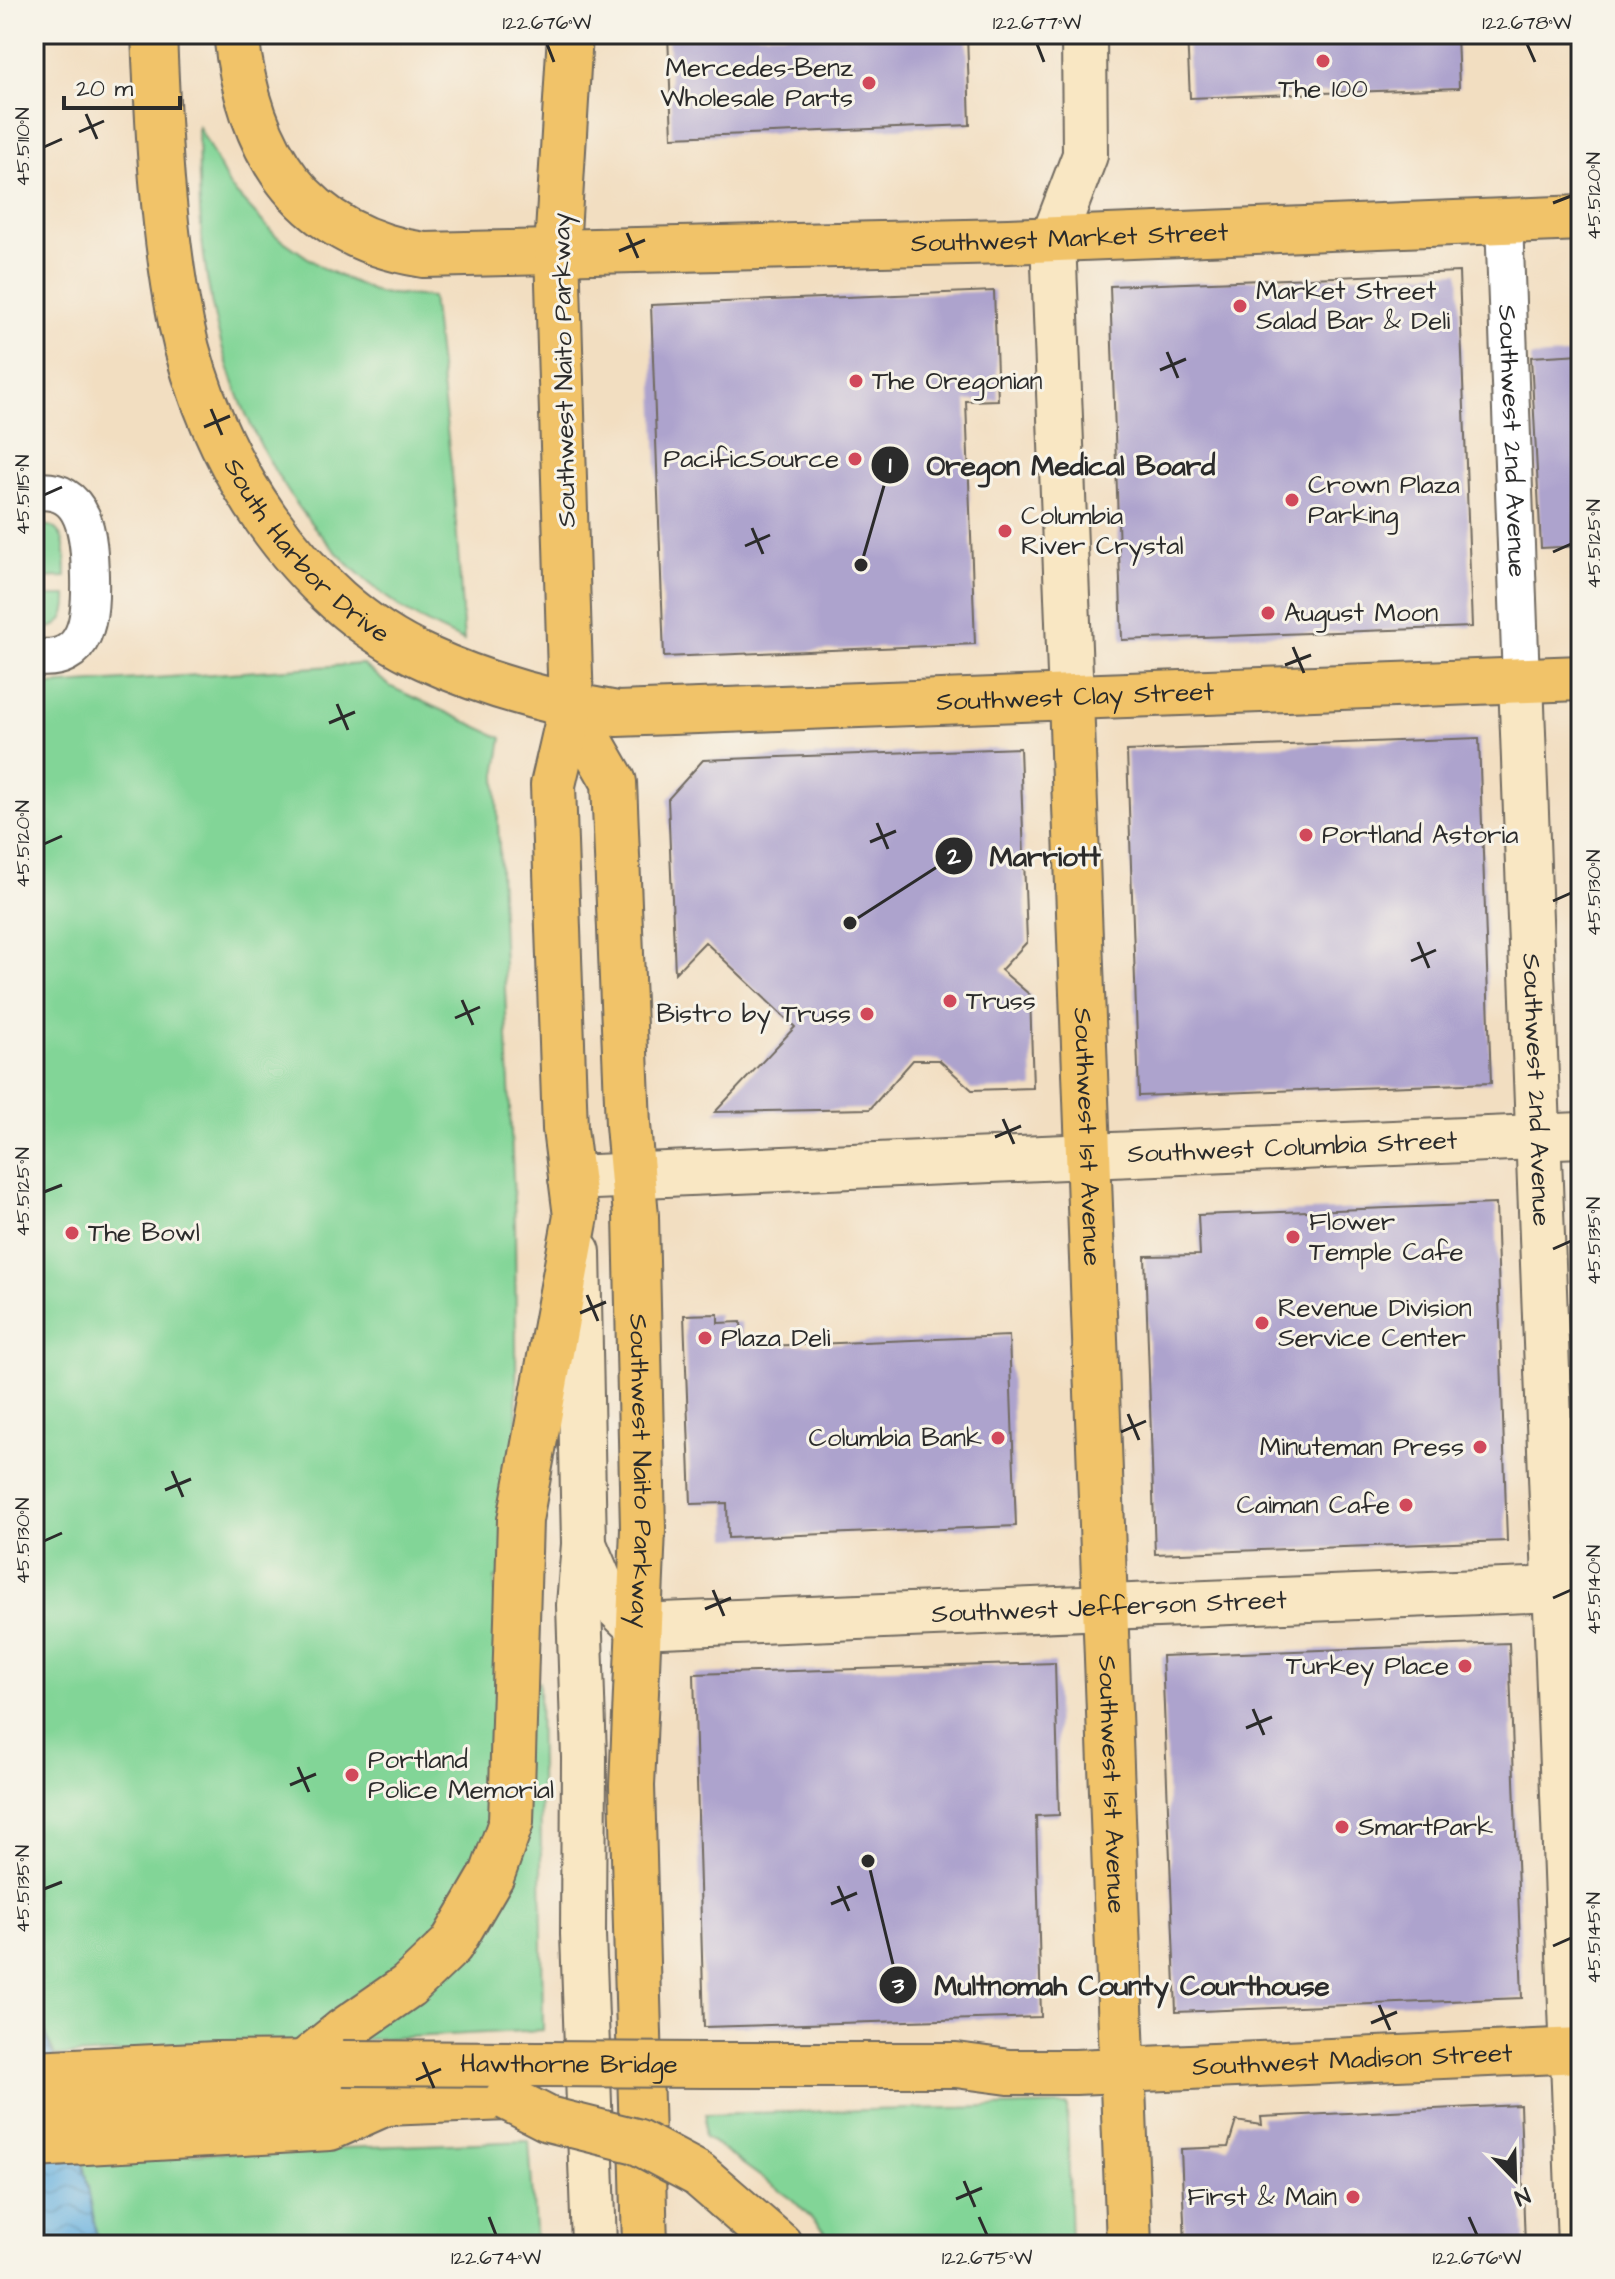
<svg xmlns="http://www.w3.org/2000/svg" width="1615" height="2279" viewBox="0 0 1615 2279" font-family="'Architects Daughter',sans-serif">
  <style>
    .green { fill: #82d597; stroke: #568061; stroke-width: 2 }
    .water { fill: url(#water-waves); stroke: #496e85; stroke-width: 2 }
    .building { fill: #ada3cd }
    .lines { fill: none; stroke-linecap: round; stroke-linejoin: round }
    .street-casing { stroke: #716a60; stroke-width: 40 }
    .secondary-casing { stroke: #716a60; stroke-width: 48 }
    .primary-casing { stroke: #716a60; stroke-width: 48 }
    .street { stroke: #fff; stroke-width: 36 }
    .secondary { stroke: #f9e7c3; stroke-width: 44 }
    .primary { stroke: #f1c369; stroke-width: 44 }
    .primary-bridge-casing { stroke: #716a60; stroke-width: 48; stroke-linecap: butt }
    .primary-bridge { stroke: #f1c369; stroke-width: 44 }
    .ticks { fill: none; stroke: #2b2b2b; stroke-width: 3 }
    .poi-dot { fill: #d1495b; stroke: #f7f3e8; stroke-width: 3 }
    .labels { text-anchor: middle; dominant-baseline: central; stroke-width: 6; stroke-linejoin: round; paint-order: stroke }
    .poi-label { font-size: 26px; fill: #2b2b2b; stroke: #f7f3e8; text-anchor: start }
    .street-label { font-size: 26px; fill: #2b2b2b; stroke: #f7f3e8 }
    .leader { fill: none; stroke: #2b2b2b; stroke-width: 3 }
    .callout-dot { fill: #2b2b2b; stroke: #f7f3e8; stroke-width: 3 }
    .mark-label { font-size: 24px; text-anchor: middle; font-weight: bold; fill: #fff }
    .callout-label { font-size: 28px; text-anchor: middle; font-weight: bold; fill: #2b2b2b; stroke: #f7f3e8; stroke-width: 6; stroke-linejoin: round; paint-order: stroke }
    .neatline { fill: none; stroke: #2b2b2b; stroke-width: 3 }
    .ticks-label { font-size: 20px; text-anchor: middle; fill: #2b2b2b }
  </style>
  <defs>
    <pattern id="water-waves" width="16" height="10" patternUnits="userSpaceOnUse" patternTransform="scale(2)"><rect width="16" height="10" fill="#67b1df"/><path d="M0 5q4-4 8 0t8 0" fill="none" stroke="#5590b5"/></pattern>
  </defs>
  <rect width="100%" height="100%" fill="#f7f3e8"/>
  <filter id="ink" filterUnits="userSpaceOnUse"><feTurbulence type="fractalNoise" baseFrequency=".0125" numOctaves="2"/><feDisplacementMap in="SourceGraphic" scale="16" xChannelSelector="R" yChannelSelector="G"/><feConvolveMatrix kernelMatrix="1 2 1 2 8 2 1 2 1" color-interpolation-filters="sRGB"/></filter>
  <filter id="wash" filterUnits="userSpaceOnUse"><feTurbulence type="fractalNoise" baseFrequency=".006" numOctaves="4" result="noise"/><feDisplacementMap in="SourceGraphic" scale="32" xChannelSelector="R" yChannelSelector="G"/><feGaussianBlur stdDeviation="1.8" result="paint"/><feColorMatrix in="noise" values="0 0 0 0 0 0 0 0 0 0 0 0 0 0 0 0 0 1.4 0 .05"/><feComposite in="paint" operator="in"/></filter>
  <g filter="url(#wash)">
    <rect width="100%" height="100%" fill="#f2dec1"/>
    <path class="green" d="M198 125 230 187 275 235 324 269 378 293 432 297 454 492 464 641C444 631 422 622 404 610 282 525 219 392 203 248 198 207 199 166 198 125Z
      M42 525C69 526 65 557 66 577L34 578V528Z
      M34 596H67C68 617 59 635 35 624Z
      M362 664 391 687 502 738 496 776 515 1226 518 1576 495 1578 500 1683 539 1682 543 2030 55 2056 34 2002V686Z
      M1067 2105 1071 2245H837L793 2200 704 2136 706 2114Z
      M529 2141 536 2245H98L82 2158Z"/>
    <path class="water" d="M34 2002C64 2081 86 2162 98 2245H34Z"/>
    <g id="blocks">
      <path class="building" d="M668 34H967L970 125 672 137Z
        M1187 34H1457L1459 88 1190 98Z
        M1459 272 1472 627 1122 640 1110 286Z
        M994 291 998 400 966 401 975 644 664 657 651 305Z
        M1581 354V546L1541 548 1531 357Z
        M1479 738 1491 1083 1139 1096 1127 751Z
        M1020 748 1027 942 1001 970 1030 995 1033 1088 972 1090 939 1060H913L870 1109 715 1112 795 1027 705 942 675 973 668 799 703 760Z
        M1496 1204 1507 1541 1155 1554 1145 1256 1200 1255 1198 1215Z
        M718 1314V1323L741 1322 742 1347 1009 1336 1016 1526 728 1538 727 1503 691 1504 684 1315Z
        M1509 1643 1522 1998 1176 2012 1162 1656Z
        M1055 1663 1059 1815 1036 1816 1041 2017 704 2027 694 1674Z
        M1520 2105 1525 2245H1185L1181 2149 1228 2147 1236 2121 1262 2125 1261 2117Z"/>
    </g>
  </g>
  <g filter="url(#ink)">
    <use href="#blocks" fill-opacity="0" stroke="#716a60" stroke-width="2"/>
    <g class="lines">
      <defs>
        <g id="street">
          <path id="s1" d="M1504 221 1521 680"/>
          <path d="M34 492C87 485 89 538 90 576 91 615 89 665 34 657"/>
        </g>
        <g id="secondary">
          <path id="s2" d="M1521 680 1580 2245"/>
          <path d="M1071 699 1053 239 1085 155 1084 34"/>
          <path id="s3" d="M571 1178 1581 1135"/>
          <path d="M578 1252 584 1544 579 1605 584 1758 583 1934 594 2245"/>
          <path id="s4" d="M584 1544 606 1596 637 1626 1581 1588"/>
        </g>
        <g id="primary">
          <path id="s5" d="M154 34C158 131 162 227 181 323 208 455 299 601 426 658 487 686 551 703 617 714L1581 678"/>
          <path id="s6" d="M236 34C249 151 301 236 424 255L1008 241 1581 218"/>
          <path id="s7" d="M1071 699 1129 2245"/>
          <path id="s8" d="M571 707 614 782 628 1125 636 1216 643 1529 632 1786 645 2245"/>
          <path d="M304 2063 343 2031 408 1986 451 1945 492 1875 511 1822 520 1520 576 1216 565 1129 553 785 571 707 557 250 570 34"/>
          <path id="s9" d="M705 2065H956L1009 2072H1075L1581 2050"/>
          <path d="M34 2073 216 2064 332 2063"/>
          <path d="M34 2109 336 2094 386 2103 507 2098"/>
          <path d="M34 2145 330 2128 386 2103"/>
          <path d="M698 2174 780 2245"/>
        </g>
      </defs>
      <use href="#street" class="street-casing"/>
      <use href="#secondary" class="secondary-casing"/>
      <use href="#primary" class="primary-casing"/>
      <use href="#street" class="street"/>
      <use href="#secondary" class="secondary"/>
      <use href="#primary" class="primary"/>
      <defs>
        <g id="primary-bridge">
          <path id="s10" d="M343 2063 705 2065"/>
          <path d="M507 2098 548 2119 636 2141 698 2174"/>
        </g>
      </defs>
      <use href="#primary-bridge" class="primary-bridge-casing"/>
      <use href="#primary-bridge" class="primary-bridge"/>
    </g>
  </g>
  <path class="ticks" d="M547 44 554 62M1037 44 1044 62M1527 44 1535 62M86 114 97 139M79 132 104 121M44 147 62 139M1553 203 1571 196M627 233 638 258M619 251 645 240M1167 352 1178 378M1160 370 1186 359M211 409 222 435M204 427 230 416M44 495 62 487M752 528 763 554M745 546 770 535M1553 552 1571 544M1293 647 1304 673M1285 665 1311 655M337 704 348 730M329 723 355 712M877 823 888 849M870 842 896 831M44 844 62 836M1553 901 1571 893M1418 942 1429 968M1411 961 1436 950M462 1000 473 1025M455 1018 480 1007M1003 1119 1014 1144M995 1137 1021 1126M44 1192 62 1185M1553 1249 1571 1241M587 1295 598 1321M580 1313 606 1302M1128 1414 1139 1440M1121 1432 1146 1421M172 1471 183 1497M165 1490 191 1479M44 1541 62 1533M713 1590 724 1616M1553 1598 1571 1590M705 1609 731 1598M1253 1709 1264 1735M1246 1728 1272 1717M298 1767 309 1792M290 1785 316 1774M838 1886 849 1911M44 1889 62 1882M831 1904 857 1893M1553 1946 1571 1938M1379 2005 1390 2030M1371 2023 1397 2012M423 2062 434 2088M416 2080 441 2069M964 2181 975 2207M956 2199 982 2188M489 2217 496 2235M979 2217 987 2235M1469 2217 1477 2235"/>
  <g class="poi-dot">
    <circle cx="1323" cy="61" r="8"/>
    <circle cx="869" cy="83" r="8"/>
    <circle cx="1240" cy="306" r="8"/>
    <circle cx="856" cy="381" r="8"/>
    <circle cx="855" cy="459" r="8"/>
    <circle cx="1292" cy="500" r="8"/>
    <circle cx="1005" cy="531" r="8"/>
    <circle cx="1268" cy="613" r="8"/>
    <circle cx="1306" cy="835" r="8"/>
    <circle cx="950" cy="1001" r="8"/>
    <circle cx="867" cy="1014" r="8"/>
    <circle cx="72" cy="1233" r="8"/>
    <circle cx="1293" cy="1237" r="8"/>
    <circle cx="1262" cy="1323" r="8"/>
    <circle cx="705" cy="1338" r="8"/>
    <circle cx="998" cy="1438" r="8"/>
    <circle cx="1480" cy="1447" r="8"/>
    <circle cx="1406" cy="1505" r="8"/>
    <circle cx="1465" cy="1666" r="8"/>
    <circle cx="352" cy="1775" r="8"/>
    <circle cx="1342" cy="1827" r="8"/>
    <circle cx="1353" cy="2197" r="8"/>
  </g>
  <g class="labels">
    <g class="poi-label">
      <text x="853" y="68" text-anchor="end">Mercedes-Benz<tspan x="853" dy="30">Wholesale Parts</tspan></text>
      <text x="1323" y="89" text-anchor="middle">The 100</text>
      <text x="1256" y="291">Market Street<tspan x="1256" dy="30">Salad Bar &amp; Deli</tspan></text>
      <text x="872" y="381">The Oregonian</text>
      <text x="839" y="459" text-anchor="end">PacificSource</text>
      <text x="1308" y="485">Crown Plaza<tspan x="1308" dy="30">Parking</tspan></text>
      <text x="1021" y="516">Columbia<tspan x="1021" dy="30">River Crystal</tspan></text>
      <text x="1284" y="613">August Moon</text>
      <text x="1322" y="835">Portland Astoria</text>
      <text x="966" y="1001">Truss</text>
      <text x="851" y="1014" text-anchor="end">Bistro by Truss</text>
      <text x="1309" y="1222">Flower<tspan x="1309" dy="30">Temple Cafe</tspan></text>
      <text x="88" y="1233">The Bowl</text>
      <text x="1278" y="1308">Revenue Division<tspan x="1278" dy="30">Service Center</tspan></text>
      <text x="721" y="1338">Plaza Deli</text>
      <text x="982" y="1438" text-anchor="end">Columbia Bank</text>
      <text x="1464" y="1447" text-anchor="end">Minuteman Press</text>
      <text x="1390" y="1505" text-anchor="end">Caiman Cafe</text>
      <text x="1449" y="1666" text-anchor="end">Turkey Place</text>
      <text x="368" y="1760">Portland<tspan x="368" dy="30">Police Memorial</tspan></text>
      <text x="1358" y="1827">SmartPark</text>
      <text x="1337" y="2197" text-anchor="end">First &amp; Main</text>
    </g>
    <g class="street-label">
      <text stroke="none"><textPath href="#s6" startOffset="962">Southwest Market Street</textPath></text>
      <text transform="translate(564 370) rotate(-91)">Southwest Naito Parkway</text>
      <text stroke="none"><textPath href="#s1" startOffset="220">Southwest 2nd Avenue</textPath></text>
      <text stroke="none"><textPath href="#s5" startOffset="556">South Harbor Drive</textPath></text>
      <text stroke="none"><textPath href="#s5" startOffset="1378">Southwest Clay Street</textPath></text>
      <text stroke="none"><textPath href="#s2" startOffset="410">Southwest 2nd Avenue</textPath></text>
      <text stroke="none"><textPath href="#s7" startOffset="438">Southwest 1st Avenue</textPath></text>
      <text stroke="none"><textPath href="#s3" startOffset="722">Southwest Columbia Street</textPath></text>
      <text stroke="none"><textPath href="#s8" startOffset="776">Southwest Naito Parkway</textPath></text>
      <text stroke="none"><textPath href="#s4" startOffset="572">Southwest Jefferson Street</textPath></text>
      <text stroke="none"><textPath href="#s7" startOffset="1086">Southwest 1st Avenue</textPath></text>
      <text stroke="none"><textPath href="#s9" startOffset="648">Southwest Madison Street</textPath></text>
      <text stroke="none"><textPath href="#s10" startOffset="226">Hawthorne Bridge</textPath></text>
    </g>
  </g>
  <path class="leader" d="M861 565L890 465M850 923L954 856M868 1861L898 1985"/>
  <g class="callout-dot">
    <circle cx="861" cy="565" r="8"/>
    <circle cx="850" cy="923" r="8"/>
    <circle cx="868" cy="1861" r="8"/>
    <circle cx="890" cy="465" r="20"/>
    <circle cx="954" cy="856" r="20"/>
    <circle cx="898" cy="1985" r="20"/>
  </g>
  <g class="mark-label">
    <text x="890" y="473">1</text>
    <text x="954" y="864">2</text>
    <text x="898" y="1993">3</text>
  </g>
  <g class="callout-label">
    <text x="1071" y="475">Oregon Medical Board</text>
    <text x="1045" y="866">Marriott</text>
    <text x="1132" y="1995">Multnomah County Courthouse</text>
  </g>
  <rect width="1615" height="2279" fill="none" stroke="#f7f3e8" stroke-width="88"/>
  <g transform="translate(1515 2179) rotate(157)" stroke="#f7f3e8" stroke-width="6" paint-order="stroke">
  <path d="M0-6L14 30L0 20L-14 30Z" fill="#2b2b2b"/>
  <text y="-12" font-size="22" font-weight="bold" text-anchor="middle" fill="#2b2b2b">N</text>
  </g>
  <path d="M64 96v12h116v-12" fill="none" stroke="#2b2b2b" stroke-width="4"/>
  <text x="76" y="96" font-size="24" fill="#2b2b2b" stroke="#f7f3e8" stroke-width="6" paint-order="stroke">20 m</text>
  <rect x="44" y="44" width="1527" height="2191" class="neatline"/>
  <g class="ticks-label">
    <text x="547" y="29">122.676°W</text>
    <text x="1037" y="29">122.677°W</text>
    <text x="1527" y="29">122.678°W</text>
    <text transform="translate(22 147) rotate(-90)" y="7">45.5110°N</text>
    <text transform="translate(1593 196) rotate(-90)" y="7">45.5120°N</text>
    <text transform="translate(22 495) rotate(-90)" y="7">45.5115°N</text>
    <text transform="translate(1593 544) rotate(-90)" y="7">45.5125°N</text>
    <text transform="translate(22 844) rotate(-90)" y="7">45.5120°N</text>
    <text transform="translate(1593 893) rotate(-90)" y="7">45.5130°N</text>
    <text transform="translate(22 1192) rotate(-90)" y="7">45.5125°N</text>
    <text transform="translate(1593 1241) rotate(-90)" y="7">45.5135°N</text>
    <text transform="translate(22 1541) rotate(-90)" y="7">45.5130°N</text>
    <text transform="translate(1593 1590) rotate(-90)" y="7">45.5140°N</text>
    <text transform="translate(22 1889) rotate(-90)" y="7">45.5135°N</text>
    <text transform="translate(1593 1938) rotate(-90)" y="7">45.5145°N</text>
    <text x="496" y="2264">122.674°W</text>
    <text x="987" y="2264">122.675°W</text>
    <text x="1477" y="2264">122.676°W</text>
  </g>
</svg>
